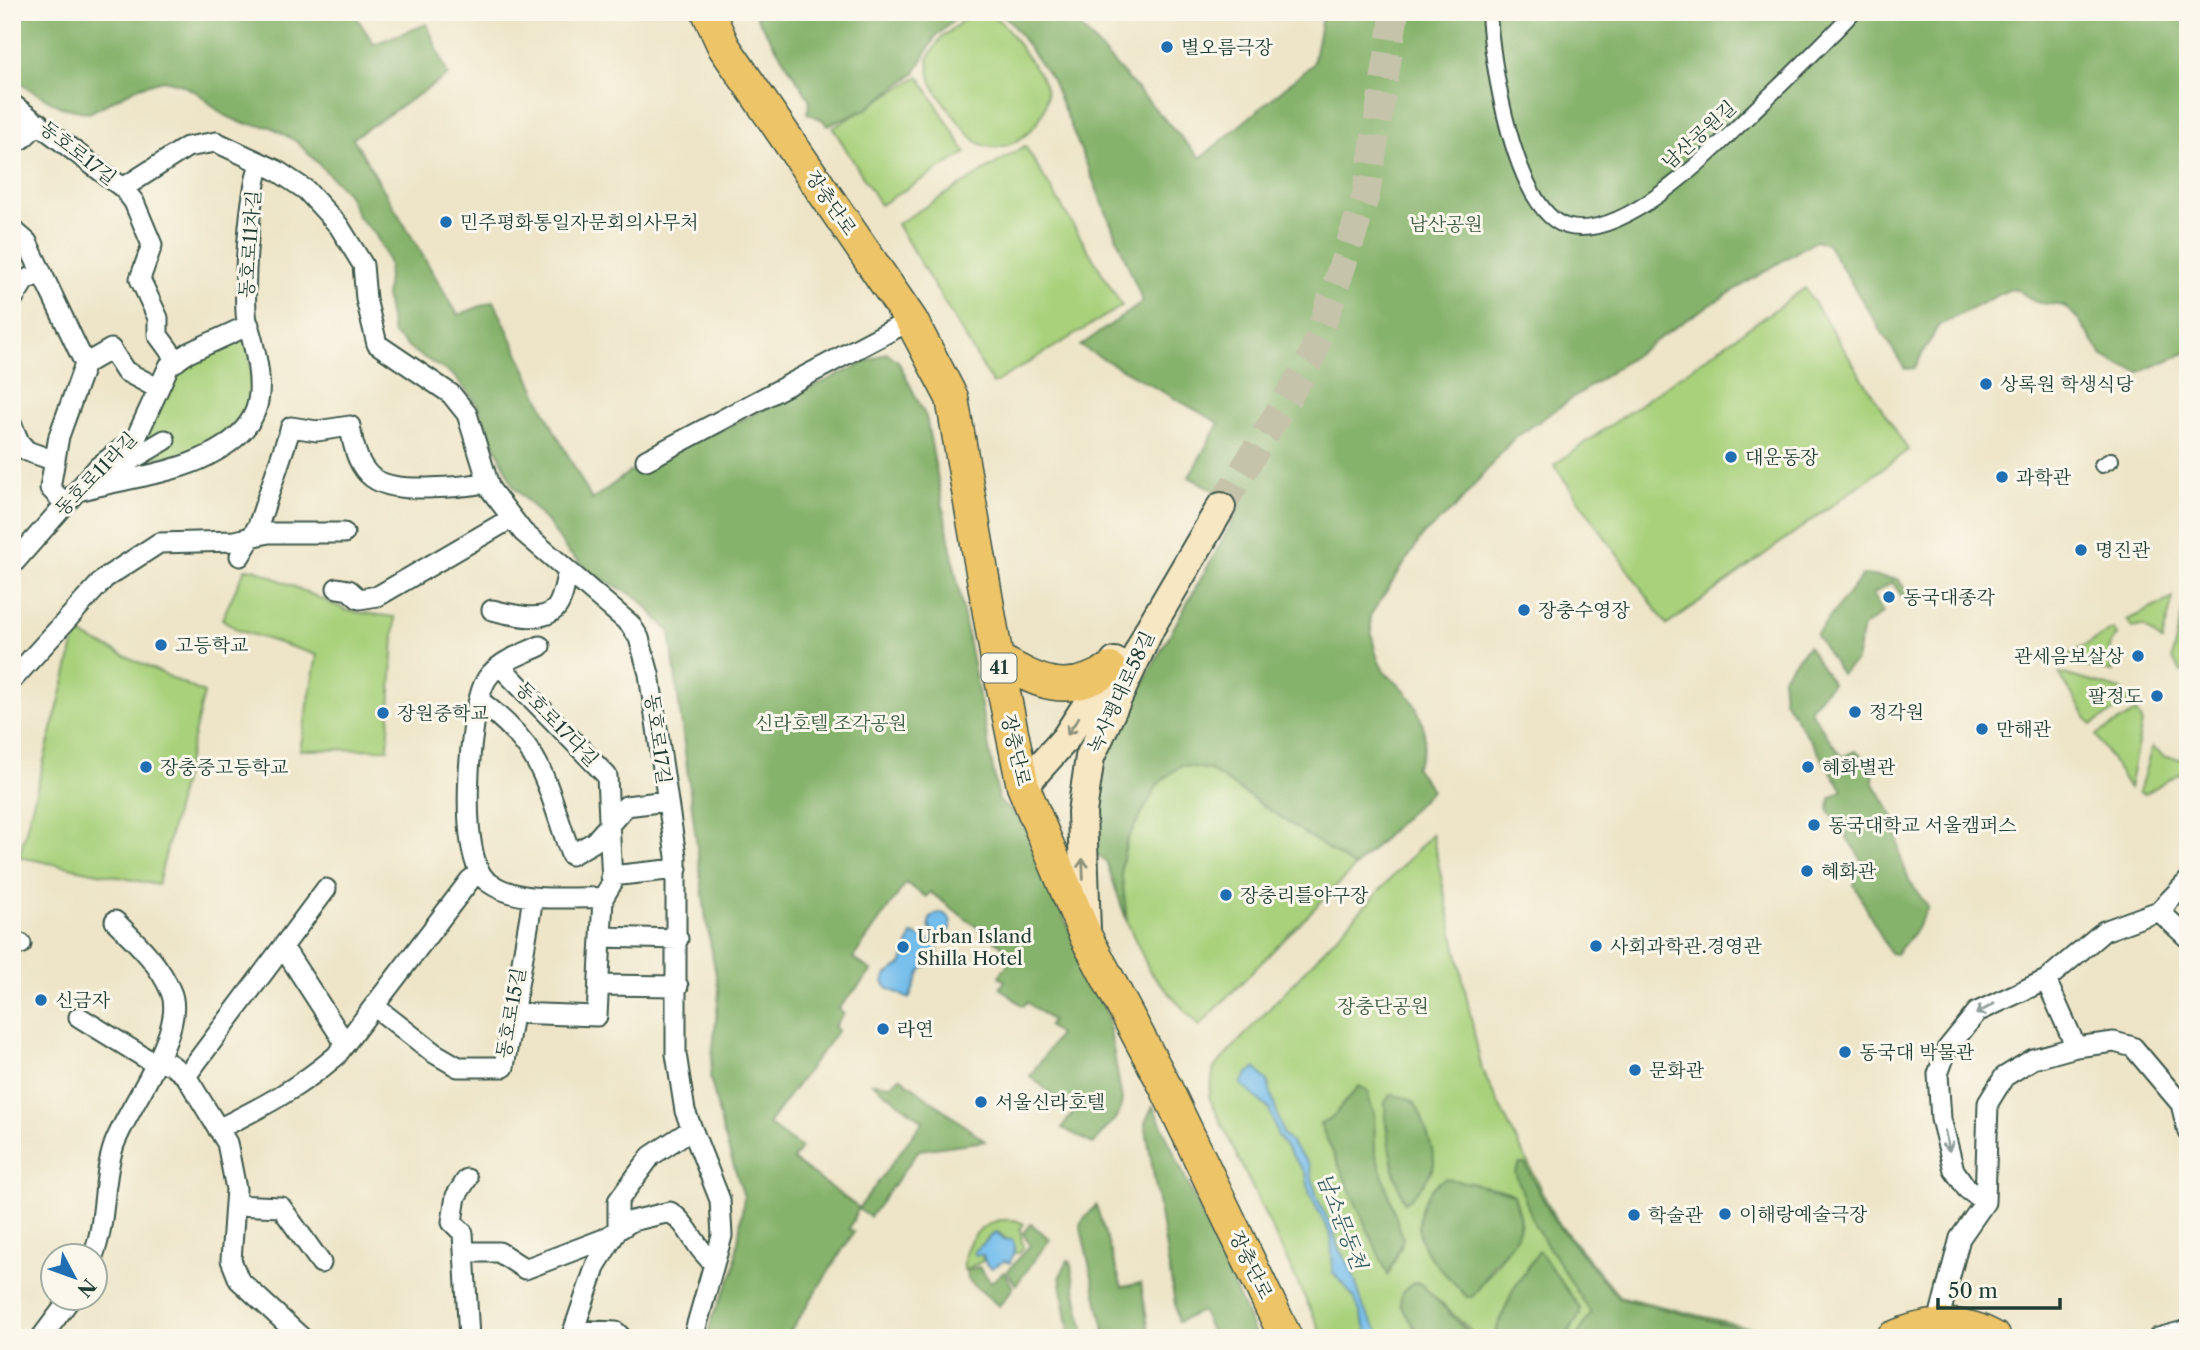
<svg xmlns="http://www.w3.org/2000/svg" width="2200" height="1350" viewBox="0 0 2200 1350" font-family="'Libre Caslon Text','Noto Serif KR',serif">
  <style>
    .green { fill: #a9d17c; stroke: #648758; stroke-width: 2; fill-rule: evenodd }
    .forest { fill: #86b36c; stroke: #527850; stroke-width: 2 }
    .water { fill: #73bdec; stroke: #497d90; stroke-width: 2 }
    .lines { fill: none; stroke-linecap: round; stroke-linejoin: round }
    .secondary-tunnel { stroke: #c5c3aa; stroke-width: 28; stroke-dasharray: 28 14; stroke-linecap: butt }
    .pedestrian-casing { stroke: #3e564a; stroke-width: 18 }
    .minor-casing { stroke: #3e564a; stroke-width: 23 }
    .secondary-casing { stroke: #3e564a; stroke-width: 32 }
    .primary-casing { stroke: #3e564a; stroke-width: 35 }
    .pedestrian { stroke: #fff; stroke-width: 14 }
    .minor { stroke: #fff; stroke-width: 19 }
    .secondary { stroke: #f8e7c3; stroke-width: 28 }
    .primary { stroke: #eec469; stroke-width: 32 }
    .oneway { stroke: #8c927c }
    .oneway2 { stroke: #8f9e9a }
    .poi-dot { fill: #1f6fb2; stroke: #fbf7ec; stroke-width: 2.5 }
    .labels { text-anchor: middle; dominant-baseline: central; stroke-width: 6; stroke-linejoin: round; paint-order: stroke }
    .shield { fill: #fbf7ec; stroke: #61756b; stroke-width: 2 }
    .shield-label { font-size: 18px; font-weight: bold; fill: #1f3d34 }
    .poi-label { font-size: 19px; fill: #1f3d34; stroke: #fbf7ec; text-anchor: start }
    .street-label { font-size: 19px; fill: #1f3d34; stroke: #fbf7ec }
    .park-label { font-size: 19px; fill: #3b5b42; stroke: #fbf7ec }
    .water-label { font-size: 21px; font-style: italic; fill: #345d62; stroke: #fbf7ec }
  </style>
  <rect width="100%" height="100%" fill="#fbf7ec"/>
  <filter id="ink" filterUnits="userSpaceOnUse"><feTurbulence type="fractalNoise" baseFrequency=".0143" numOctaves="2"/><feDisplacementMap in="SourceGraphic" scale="14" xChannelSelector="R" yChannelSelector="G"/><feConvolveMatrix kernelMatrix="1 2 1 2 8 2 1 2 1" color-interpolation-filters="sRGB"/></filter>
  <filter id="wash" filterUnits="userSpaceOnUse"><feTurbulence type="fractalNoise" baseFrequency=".00686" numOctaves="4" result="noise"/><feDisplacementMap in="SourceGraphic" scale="28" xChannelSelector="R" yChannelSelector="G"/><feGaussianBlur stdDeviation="1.57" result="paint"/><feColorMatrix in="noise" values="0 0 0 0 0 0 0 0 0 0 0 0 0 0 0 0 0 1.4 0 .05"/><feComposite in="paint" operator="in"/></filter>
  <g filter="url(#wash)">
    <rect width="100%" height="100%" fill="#eee5c8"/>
    <path class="green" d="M971 14C1000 13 1005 25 1020 47 1028 59 1043 75 1046 88 1053 121 1007 163 976 141 966 133 939 97 933 85 929 78 929 67 928 59L940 39Z
      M919 76 966 153 880 205 833 128Z
      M1025 146 1122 306 993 384 897 224Z
      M1805 288 1908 450 1667 625 1554 465Z
      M247 333 254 404 224 439 181 454 141 460 143 436 173 368C201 361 221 344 247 333Z
      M245 569H255L348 611 395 617 388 749 300 750 317 655 238 630 222 619Z
      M2173 598 2162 641 2142 626 2133 628 2127 620Z
      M2185 601 2188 607V668L2181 672 2172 658Z
      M2113 629 2117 635C2106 647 2109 657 2113 672L2058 661Z
      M77 633 204 693 158 885 19 857Z
      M2059 673 2122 690 2130 702 2091 725Z
      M2136 712 2142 723 2129 788 2096 735Z
      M2152 747 2165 757 2188 760V768L2145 794 2139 792Z
      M1183 752 1355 867 1199 1026 1150 972 1127 922 1121 868 1134 809Z
      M1432 834 1482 1070 1556 1220 1619 1296 1763 1331 1770 1338 1618 1298 1554 1221 1525 1164H1520L1592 1313 1576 1338H1564L1580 1315V1308L1539 1251 1513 1290 1493 1338H1474L1468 1328 1418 1282 1407 1288 1400 1304 1421 1338H1324L1209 1097 1214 1068ZM1359 1086 1368 1091 1369 1103 1374 1112 1375 1152 1402 1245 1388 1274 1321 1124 1331 1119ZM1386 1125 1434 1165 1410 1199 1404 1202 1393 1169ZM1462 1182C1479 1187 1499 1186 1514 1195 1516 1203 1521 1214 1521 1222 1520 1240 1486 1277 1474 1295L1467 1297 1425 1250 1419 1234Z
      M999 1220H1015L1024 1224 1020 1229 1023 1248 1019 1253H1012L1015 1246 998 1232C988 1234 981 1247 977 1255L982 1254 983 1261 964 1270C962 1246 976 1227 999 1220Z"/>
    <path class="forest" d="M12 12H353L374 44 427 24 448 75 353 138 458 315 494 301 552 426 592 500 629 472 886 353 898 361 926 417 999 801 1021 819 1107 1014 1122 1100 1119 1114 1093 1144 1062 1128 1072 1114 1070 1109 1030 1076 1059 1035 1048 1026 1052 1021 1027 1002 1023 1006 1000 988 1005 981 999 976 1014 955 930 892 926 897 906 883 853 958 872 971 838 1009 844 1014 834 1027 838 1030 768 1124 801 1148 793 1160 859 1208 923 1121 872 1083 891 1085 900 1077 985 1141 919 1150 870 1217 858 1209 849 1229 854 1232 786 1338H707L712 1317 734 1271 744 1197 723 1132 710 1076 719 992 706 919 670 632 637 597 596 576 568 552 549 524 513 486 476 402 453 375 416 353 393 334 386 298 389 265 383 249 375 234 359 218 347 193 297 142 271 127 242 123 222 114 198 93 180 84 163 80 139 87 89 113 61 107 12 79Z
      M753 12H963L935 37 915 73 865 110 827 126 823 120 807 113 810 100Z
      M996 12H1067L1198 156 1202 157 1313 64 1323 12H2188V352L2140 372 2121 366 2102 355 2078 319 2064 306 2035 302 2018 290 2010 289 1939 325 1914 368 1905 369 1827 244 1816 240 1686 320 1512 440 1455 508 1423 535 1370 616C1371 632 1374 655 1383 669 1389 678 1400 684 1406 692 1424 715 1432 743 1415 767L1432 790 1355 867 1210 770 1181 765 1158 784 1126 842 1121 868 1127 922 1106 861 1095 853 1091 813 1099 777 1115 733 1242 505 1189 477 1219 423 1080 346 1143 302 1052 80 1009 20Z
      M1863 575 1897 579 1910 594 1904 599 1892 582 1873 594 1883 613 1863 627 1856 661 1841 674 1816 635Z
      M1808 646 1832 683 1810 708 1811 712 1842 757 1855 751 1874 766 1873 782 1895 819 1900 856 1910 882 1928 907 1916 930 1896 954 1890 953 1854 885 1862 860 1829 811 1830 798 1843 790 1784 700 1782 677Z
      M1359 1086 1368 1091 1369 1103 1374 1112 1375 1152 1403 1239 1388 1275 1320 1124 1331 1119Z
      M1391 1095C1399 1096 1410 1097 1416 1105 1421 1112 1435 1154 1434 1163 1432 1175 1415 1196 1405 1202 1391 1170 1387 1136 1385 1102Z
      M1153 1106 1257 1338H1214L1202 1311 1178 1322 1145 1123Z
      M1520 1164H1525L1554 1221 1618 1298 1761 1333 1764 1338H1576L1591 1313 1535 1226 1515 1172Z
      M1445 1178C1462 1182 1502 1188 1514 1195 1526 1234 1518 1236 1494 1264 1486 1275 1481 1287 1472 1297H1467C1454 1281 1436 1268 1426 1251 1411 1224 1421 1193 1445 1178Z
      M1096 1205 1122 1287 1141 1283 1150 1338H1106L1080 1224Z
      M1031 1224 1050 1239 1016 1285 1007 1272 1030 1245 1023 1233Z
      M1539 1251 1580 1308V1314L1564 1338H1493L1513 1290Z
      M1068 1260 1070 1261 1085 1338H1070L1060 1276Z
      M979 1267 991 1282 1004 1272 1013 1288 999 1306 968 1280 966 1271Z
      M1413 1283 1421 1284 1474 1338H1421L1400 1304 1402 1293Z"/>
    <path class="water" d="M929 924a11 11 0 1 1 22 0a11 11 0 1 1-22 0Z
      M912 934 932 941 938 951 935 960 921 970 909 999 887 988 883 982 886 975 901 965Z
      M1256 1068 1268 1083 1283 1134 1309 1164 1317 1198 1334 1232 1338 1248 1351 1268 1364 1309 1383 1338H1370L1354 1297 1333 1273 1331 1236 1310 1195 1306 1174 1278 1136 1269 1109 1241 1084 1247 1074Z
      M996 1232 1004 1239 1012 1240 1015 1248 1010 1263 1004 1261 992 1268 986 1264 983 1255H976L974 1252Z"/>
  </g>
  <g filter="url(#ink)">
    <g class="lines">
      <path class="secondary-tunnel" d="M1221 507 1311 359 1366 195 1395 12"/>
      <defs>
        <path id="pedestrian" d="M1489 12C1491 59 1514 210 1566 226 1626 244 1722 141 1762 103 1793 73 1824 44 1853 12
          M2102 465 2111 460"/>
        <path id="minor" d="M12 104 123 188 187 147 216 142 276 170 306 190 339 226 363 265 366 299 377 344 451 394 467 414 490 489 523 532 630 624 639 638 649 674 676 856V1054L685 1111 720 1200 722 1236 693 1338
          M12 139H22L39 123
          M123 188 134 202 152 245 140 279 158 318V335L177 361
          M12 229 27 242 85 364 59 436 50 488 65 504
          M12 300 25 280 40 274
          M85 364 111 349 125 371 157 388
          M12 425 19 442 27 451 55 461
          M646 460 911 320
          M109 473 165 440
          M78 491C116 480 173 474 207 456 261 429 267 399 253 343 251 333 246 322 246 312 244 273 249 199 260 163
          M240 556 258 526 291 427 317 431 350 426C358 480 376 489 428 488 449 487 468 487 488 482
          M12 565 98 467 136 438 169 366 188 353 249 325
          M337 588 349 590 359 599 378 596 512 518
          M492 610C510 614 542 624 556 608 563 600 565 582 568 571
          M540 646C521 655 493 663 484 684 469 718 456 859 488 882 520 905 566 896 603 898
          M500 666 607 776 612 883 603 898 597 1016 513 1013
          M12 680 105 578 159 543 235 541 268 533H344
          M480 701C546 751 545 783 571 855L594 842 626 806 667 801
          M611 876 677 869
          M2159 911 2188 938
          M602 937 678 939
          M12 943 21 944
          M283 947 345 1043
          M2046 980 2076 1047
          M599 985 678 986
          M374 1006 434 1053 458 1067H504L533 898
          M79 1017 147 1059 170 1064 186 1076 227 1143 236 1189 231 1260 239 1280 302 1338
          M186 1076 326 889
          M218 1129C261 1108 300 1087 336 1056L470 880 479 873
          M467 1179 456 1196 452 1222 463 1233 469 1338
          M1985 1202 1967 1189 1954 1170 1941 1119 1938 1074 1947 1049 1977 1012 2046 980 2104 931 2159 911 2188 881
          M235 1205 281 1207 321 1263
          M464 1252H499L525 1269 604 1239 632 1221 670 1212C690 1225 695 1249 714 1263
          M93 1256C107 1221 102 1180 114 1145 128 1106 187 1031 171 992 159 963 136 942 115 921
          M1938 1322 1960 1238 1985 1202 1988 1103 2004 1077 2033 1059 2076 1047 2114 1042 2133 1047 2181 1104 2188 1132
          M574 1330 616 1332 622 1338
          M41 1338 71 1298
          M571 1338 596 1265 618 1229V1201L651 1156 692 1129
          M2158 1338 2188 1330"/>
        <path id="secondary" d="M1023 786 1065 739 1115 662
          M1086 931 1082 812 1090 757 1150 628 1221 507"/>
        <path id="primary" d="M708 12 724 47 911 320 952 398 997 659 1023 786 1086 937 1165 1086 1286 1338
          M997 659C1038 682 1066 698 1110 669
          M1892 1338C1926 1323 1961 1318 1995 1338"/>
      </defs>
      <use href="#pedestrian" class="pedestrian-casing"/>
      <use href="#minor" class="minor-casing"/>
      <use href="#secondary" class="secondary-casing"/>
      <use href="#primary" class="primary-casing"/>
      <use href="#pedestrian" class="pedestrian"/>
      <use href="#minor" class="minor"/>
      <use href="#secondary" class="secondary"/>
      <use href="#primary" class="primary"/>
    </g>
    <defs><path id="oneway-shaft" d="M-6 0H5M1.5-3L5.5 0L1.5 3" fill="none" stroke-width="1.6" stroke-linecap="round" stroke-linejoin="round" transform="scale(1.75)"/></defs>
    <g class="oneway">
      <use href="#oneway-shaft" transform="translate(1073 726) rotate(123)"/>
      <use href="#oneway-shaft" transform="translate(1083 869) rotate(-92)"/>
    </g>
    <g class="oneway2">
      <use href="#oneway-shaft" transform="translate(1985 1009) rotate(150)"/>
      <use href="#oneway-shaft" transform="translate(1947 1141) rotate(77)"/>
    </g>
  </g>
  <g class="poi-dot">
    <circle cx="1167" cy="47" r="7"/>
    <circle cx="446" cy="222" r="7"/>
    <circle cx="1986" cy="384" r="7"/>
    <circle cx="1731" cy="457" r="7"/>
    <circle cx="2002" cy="477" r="7"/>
    <circle cx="2081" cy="550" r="7"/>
    <circle cx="1889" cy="597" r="7"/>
    <circle cx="1524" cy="610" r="7"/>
    <circle cx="161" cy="645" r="7"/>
    <circle cx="2138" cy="656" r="7"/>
    <circle cx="2157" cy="696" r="7"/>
    <circle cx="1855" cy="712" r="7"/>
    <circle cx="383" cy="713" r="7"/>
    <circle cx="1982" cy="729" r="7"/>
    <circle cx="146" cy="767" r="7"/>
    <circle cx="1808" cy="767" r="7"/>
    <circle cx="1814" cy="825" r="7"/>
    <circle cx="1807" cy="871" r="7"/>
    <circle cx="1226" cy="895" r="7"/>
    <circle cx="1596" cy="946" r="7"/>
    <circle cx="903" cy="947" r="7"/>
    <circle cx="41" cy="1000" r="7"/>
    <circle cx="883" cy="1029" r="7"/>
    <circle cx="1845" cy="1052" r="7"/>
    <circle cx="1635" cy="1070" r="7"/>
    <circle cx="981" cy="1102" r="7"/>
    <circle cx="1725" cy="1214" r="7"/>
    <circle cx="1634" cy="1215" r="7"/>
  </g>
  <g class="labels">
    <rect class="shield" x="981.5" y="653.5" width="35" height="29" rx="5"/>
    <g class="shield-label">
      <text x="999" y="668">41</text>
    </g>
    <g class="poi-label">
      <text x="1181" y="47">별오름극장</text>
      <text x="460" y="222">민주평화통일자문회의사무처</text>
      <text x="2000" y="384">상록원 학생식당</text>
      <text x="1745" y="457">대운동장</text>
      <text x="2016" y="477">과학관</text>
      <text x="2095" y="550">명진관</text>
      <text x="1903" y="597">동국대종각</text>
      <text x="1538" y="610">장충수영장</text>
      <text x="175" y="645">고등학교</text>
      <text x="2124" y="656" text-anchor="end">관세음보살상</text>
      <text x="2143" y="696" text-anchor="end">팔정도</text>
      <text x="1869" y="712">정각원</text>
      <text x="397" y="713">장원중학교</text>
      <text x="1996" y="729">만해관</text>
      <text x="160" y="767">장충중고등학교</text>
      <text x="1822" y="767">혜화별관</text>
      <text x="1828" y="825">동국대학교 서울캠퍼스</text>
      <text x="1821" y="871">혜화관</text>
      <text x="1240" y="895">장충리틀야구장</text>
      <text x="917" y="936">Urban Island<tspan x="917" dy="22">Shilla Hotel</tspan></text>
      <text x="1610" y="946">사회과학관.경영관</text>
      <text x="55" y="1000">신금자</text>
      <text x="897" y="1029">라연</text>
      <text x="1859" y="1052">동국대 박물관</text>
      <text x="1649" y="1070">문화관</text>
      <text x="995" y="1102">서울신라호텔</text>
      <text x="1739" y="1214">이해랑예술극장</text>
      <text x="1648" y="1215">학술관</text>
    </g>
    <g class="street-label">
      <text transform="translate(1699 135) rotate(-42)">남산공원길</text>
      <text transform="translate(78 153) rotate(38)">동호로17길</text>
      <text transform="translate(831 203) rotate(56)">장충단로</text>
      <text transform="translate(250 244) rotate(-86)">동호로11차길</text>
      <text transform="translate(96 474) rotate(-46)">동호로11라길</text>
      <text transform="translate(1121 692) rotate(-65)">녹사평대로58길</text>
      <text transform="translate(557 724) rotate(46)">동호로17다길</text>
      <text transform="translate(658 739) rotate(82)">동호로17길</text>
      <text transform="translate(1016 750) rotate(77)">장충단로</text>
      <text transform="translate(511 1013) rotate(-80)">동호로15길</text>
      <text transform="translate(1251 1265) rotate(64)">장충단로</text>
    </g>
    <g class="park-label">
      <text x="1446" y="224">남산공원</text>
      <text x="831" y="723">신라호텔 조각공원</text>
      <text x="1383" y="1006">장충단공원</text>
    </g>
    <g class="water-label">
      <text transform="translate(1342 1221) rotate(69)">남소문동천</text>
    </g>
  </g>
  <rect width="2200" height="1350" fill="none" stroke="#fbf7ec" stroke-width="42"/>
  <g transform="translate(74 1277) rotate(131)"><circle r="33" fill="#fbf7ec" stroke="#a3ada2" stroke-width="2"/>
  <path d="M0-5L12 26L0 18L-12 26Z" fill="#1f6fb2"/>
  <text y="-10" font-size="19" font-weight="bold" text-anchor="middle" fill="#1f3d34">N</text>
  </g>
  <path d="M1938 1298v10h122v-10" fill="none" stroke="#1f3d34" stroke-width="3.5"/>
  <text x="1948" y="1298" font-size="21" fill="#1f3d34" stroke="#fbf7ec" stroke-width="5" paint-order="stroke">50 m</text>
</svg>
